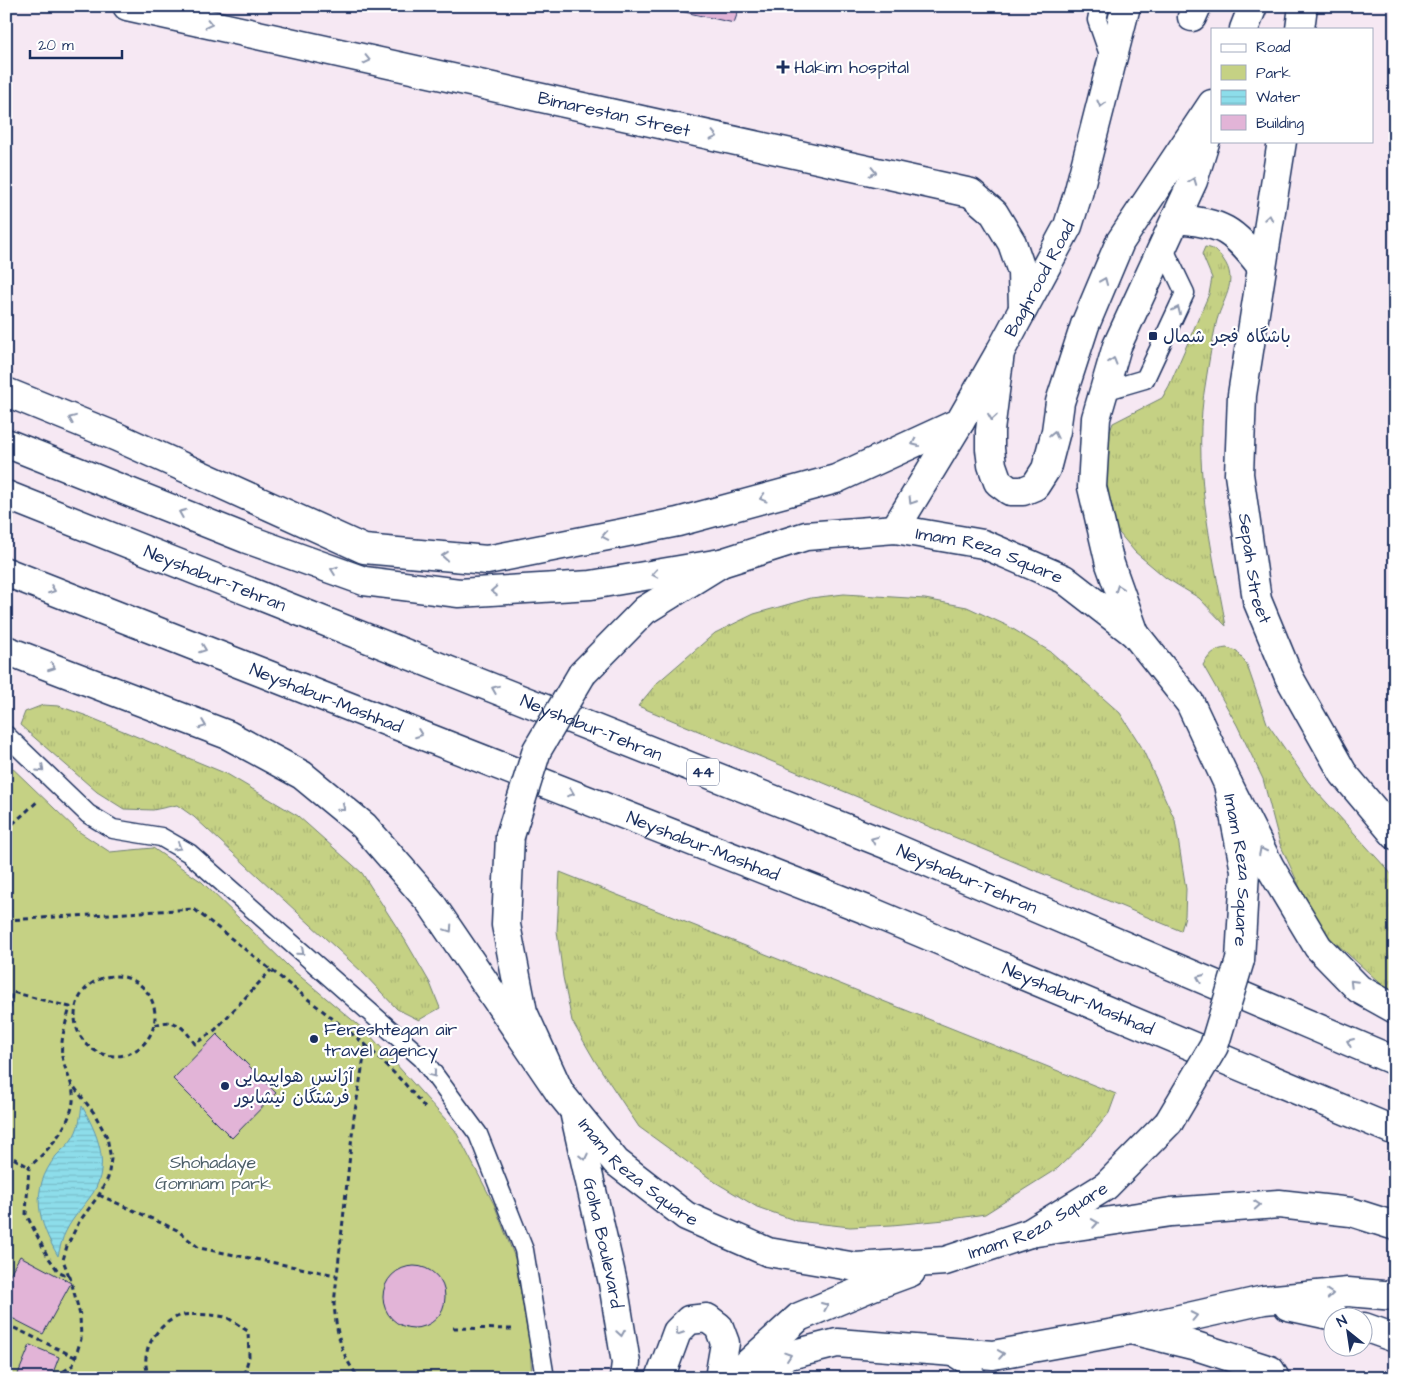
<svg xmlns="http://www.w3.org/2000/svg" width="1401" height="1384" viewBox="0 0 1401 1384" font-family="'Architects Daughter','Playpen Sans Arabic',sans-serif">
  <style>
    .grass { fill: url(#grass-tufts); stroke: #708071 }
    .green { fill: #c5d184; stroke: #708071 }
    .water { fill: url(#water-rules); stroke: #5f97b2 }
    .building { fill: #e2b4d7; stroke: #1b2f5e }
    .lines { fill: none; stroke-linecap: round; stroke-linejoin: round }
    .lane-casing { stroke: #1b2f5e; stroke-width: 21 }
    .street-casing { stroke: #1b2f5e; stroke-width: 31 }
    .secondary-casing { stroke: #1b2f5e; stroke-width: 31 }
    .primary-casing { stroke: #1b2f5e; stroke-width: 31 }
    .highway-casing { stroke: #1b2f5e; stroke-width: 31 }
    .path { stroke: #1b2f5e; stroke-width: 3; stroke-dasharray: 5 4; stroke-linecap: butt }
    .lane { stroke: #fff; stroke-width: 18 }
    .street { stroke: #fff; stroke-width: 28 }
    .secondary { stroke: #fff; stroke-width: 28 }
    .primary { stroke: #fff; stroke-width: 28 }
    .highway { stroke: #fff; stroke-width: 28 }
    .primary-bridge-casing { stroke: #1b2f5e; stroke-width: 31; stroke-linecap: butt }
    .primary-bridge { stroke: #fff; stroke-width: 28 }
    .oneway { stroke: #8d97ae }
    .poi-dot { fill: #1b2f5e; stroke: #fff; stroke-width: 2 }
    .labels { text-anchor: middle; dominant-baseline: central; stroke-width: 4.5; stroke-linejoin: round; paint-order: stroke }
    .shield { fill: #fff; stroke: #5f6d8e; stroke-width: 1 }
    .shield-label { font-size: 16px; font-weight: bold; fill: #1b2f5e }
    .poi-label { font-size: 18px; fill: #1b2f5e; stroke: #fff; text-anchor: start }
    .street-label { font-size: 18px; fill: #1b2f5e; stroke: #fff }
    .park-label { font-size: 18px; fill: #4e6069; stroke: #fff }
  </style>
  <defs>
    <pattern id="grass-tufts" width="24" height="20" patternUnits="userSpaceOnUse" patternTransform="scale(1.25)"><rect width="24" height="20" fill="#c5d184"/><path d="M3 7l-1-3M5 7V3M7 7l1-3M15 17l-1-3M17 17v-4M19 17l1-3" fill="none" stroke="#a9b474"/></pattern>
    <pattern id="water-rules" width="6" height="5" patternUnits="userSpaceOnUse" patternTransform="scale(1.25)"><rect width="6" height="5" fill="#8dddea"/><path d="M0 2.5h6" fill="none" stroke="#79becb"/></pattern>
  </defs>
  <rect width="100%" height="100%" fill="#f6e8f3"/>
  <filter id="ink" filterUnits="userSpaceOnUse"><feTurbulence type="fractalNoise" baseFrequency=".02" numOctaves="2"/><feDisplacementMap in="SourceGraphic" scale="10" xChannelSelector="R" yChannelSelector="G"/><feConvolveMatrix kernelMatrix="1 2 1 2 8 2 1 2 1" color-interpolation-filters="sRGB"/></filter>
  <g filter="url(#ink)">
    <path class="grass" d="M1205 247C1214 248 1218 252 1223 259 1240 282 1221 301 1216 324 1212 342 1209 361 1206 380 1191 463 1211 545 1226 626L1199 598 1166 578 1135 552 1115 528 1105 480 1109 434 1113 423 1162 398 1169 386 1209 294 1212 278 1202 254Z
      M844 594 925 599 967 607 1008 626 1051 652 1120 713 1141 746 1175 820 1186 889 1185 916 1181 931 638 706 657 683 715 633 754 614 811 598Z
      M1227 648 1237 651 1247 665 1267 723 1308 782 1395 878V993L1389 991 1318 927 1280 844 1263 779 1237 725 1203 665C1210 654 1214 649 1227 648Z
      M43 705 59 706 87 716 227 774 298 816 362 873 405 940 430 983 440 1008 419 1020 397 1009 362 972 194 817 177 805 153 810 124 809 97 792 20 725 25 712Z
      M560 872 1116 1094 1109 1113 1089 1138 1058 1168 985 1214 945 1220 892 1225 850 1227 797 1221 757 1207 715 1182 639 1127 595 1061 572 1021 563 977 557 931Z"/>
    <path class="green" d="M6 762 78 831 110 852 153 848 202 882 289 967 369 1034 455 1130 494 1204 515 1258 530 1346 532 1378H6Z"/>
    <path class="water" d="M82 1106C97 1133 111 1164 93 1193 84 1206 73 1217 66 1231 62 1238 60 1248 58 1256 38 1221 29 1191 56 1156 61 1150 68 1146 72 1139 79 1129 80 1118 82 1106Z"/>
    <path class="building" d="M672 6H740L734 23 671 9Z
      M217 1034 276 1093 232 1138 173 1079Z
      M20 1256 71 1283 43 1334 6 1315V1281Z
      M383 1297a31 31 0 1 1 62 0a31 31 0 1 1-62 0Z
      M30 1345 59 1357 51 1378H29L18 1374Z"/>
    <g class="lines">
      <defs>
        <path id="lane" d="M1100 6 1097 20 1111 60
          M1104 391 1145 379 1185 293 1163 247
          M6 735 88 814 113 829 161 837 189 853 422 1058 478 1134 524 1250 545 1378
          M950 1355 973 1370 978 1378"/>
        <path id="street" d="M1192 17 1197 6
          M1131 1330 1196 1346 1270 1370 1275 1378"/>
        <g id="secondary">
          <path id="s1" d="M127 6 971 193 994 213 1012 243 1022 272 1023 309"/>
          <path d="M1300 29 1303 6"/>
          <path id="s2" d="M1282 141 1242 395 1239 474 1257 600 1289 677 1343 773 1395 835"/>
          <path d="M1176 219C1223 223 1232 229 1261 266"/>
          <path d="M6 392 117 437 364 549 487 560 678 522 836 479 960 422"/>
          <path d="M1288 1306 1334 1316"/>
          <path d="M1364 1327 1395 1338"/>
          <path d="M744 1378 786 1356 837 1343 993 1355 1131 1330 1264 1300 1348 1292 1395 1296"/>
        </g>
        <g id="primary">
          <path d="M1244 29 1253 6"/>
          <path d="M1000 352 990 431V449L992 465 998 482 1010 491H1023L1035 486 1046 469 1056 431 1060 402 1085 325 1120 242 1212 104"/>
          <path id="s3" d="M895 529 960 422 1000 352 1068 226 1078 194 1126 6"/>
          <path d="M1135 634 1110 564 1092 487 1096 418 1117 346 1193 181 1212 120"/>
          <path id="s4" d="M582 674 645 610 721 563 806 536 895 529 983 544 1064 579 1135 634 1190 703 1228 784 1245 871 1240 960"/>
          <path id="s5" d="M510 836 506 925 523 1012 560 1093 616 1162 686 1216 768 1252 856 1267 945 1261 1030 1233 1106 1186 1169 1122"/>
          <path id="s6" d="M575 1116 613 1283 626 1363 624 1378"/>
          <path d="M660 1378 677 1332 689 1320 707 1318 719 1327 725 1343 719 1378"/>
          <path d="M732 1378 799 1317 873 1286 911 1272"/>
        </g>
        <g id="highway">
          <path d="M6 443 247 539 364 581 459 593 591 585 721 563"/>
          <path id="s7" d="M6 495 888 845 1395 1061"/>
          <path id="s8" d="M6 572 867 910 1395 1131"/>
          <path d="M6 650 228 735 302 775 364 826 430 902 560 1093"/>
          <path d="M1228 784 1270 867 1318 947 1359 989 1395 1009"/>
          <path d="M1030 1233 1171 1212 1279 1204 1351 1212 1395 1226"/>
        </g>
      </defs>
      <use href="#lane" class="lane-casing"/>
      <use href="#street" class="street-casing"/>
      <use href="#secondary" class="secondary-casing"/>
      <use href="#primary" class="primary-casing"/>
      <use href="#highway" class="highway-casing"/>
      <path class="path" d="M6 830 39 800
        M6 920 194 909 366 1045 354 1117 334 1304C336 1329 341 1359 360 1378
        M75 1016a40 40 0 1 1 80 0a40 40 0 1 1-80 0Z
        M155 1025C176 1017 184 1028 195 1044L215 1030 271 970
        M6 1044 12 992 70 1007C66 1023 60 1040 62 1056 64 1069 72 1081 73 1093 76 1120 48 1151 29 1167L26 1214 48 1257 58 1271 70 1277 80 1315 81 1339 73 1365 58 1375
        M366 1045 405 1084 426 1109
        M6 1154 29 1167
        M99 1195 177 1230 199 1248 336 1275
        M69 1276 63 1260 67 1246 79 1222 99 1195 108 1178 111 1159 107 1137 94 1113 71 1083
        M6 1324 75 1357
        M453 1328 514 1329
        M150 1378C137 1354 156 1325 179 1316 184 1313 219 1315 225 1317 233 1320 240 1327 248 1331L249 1357 243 1378"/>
      <use href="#lane" class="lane"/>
      <use href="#street" class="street"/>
      <use href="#secondary" class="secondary"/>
      <use href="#primary" class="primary"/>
      <use href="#highway" class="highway"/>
      <defs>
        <path id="primary-bridge" d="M510 836 537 750 582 674
          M1169 1122 1214 1046 1240 960"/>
      </defs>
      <use href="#primary-bridge" class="primary-bridge-casing"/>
      <use href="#primary-bridge" class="primary-bridge"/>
    </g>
    <defs><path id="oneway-chevron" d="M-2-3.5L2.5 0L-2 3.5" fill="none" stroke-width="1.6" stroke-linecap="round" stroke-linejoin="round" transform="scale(1.25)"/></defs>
    <g class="oneway">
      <use href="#oneway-chevron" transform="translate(209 24) rotate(13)"/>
      <use href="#oneway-chevron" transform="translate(367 60) rotate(13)"/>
      <use href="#oneway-chevron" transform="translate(1101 104) rotate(104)"/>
      <use href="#oneway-chevron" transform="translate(714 136) rotate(13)"/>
      <use href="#oneway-chevron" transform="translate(873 172) rotate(13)"/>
      <use href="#oneway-chevron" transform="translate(1193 181) rotate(-69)"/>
      <use href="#oneway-chevron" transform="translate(1269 218) rotate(-81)"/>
      <use href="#oneway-chevron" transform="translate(1104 281) rotate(-67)"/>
      <use href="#oneway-chevron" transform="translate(1177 310) rotate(-65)"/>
      <use href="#oneway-chevron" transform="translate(1113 361) rotate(-74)"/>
      <use href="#oneway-chevron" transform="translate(992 417) rotate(99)"/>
      <use href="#oneway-chevron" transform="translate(72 419) rotate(-158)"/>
      <use href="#oneway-chevron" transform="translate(1054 435) rotate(-78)"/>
      <use href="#oneway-chevron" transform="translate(915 443) rotate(156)"/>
      <use href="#oneway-chevron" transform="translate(763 498) rotate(165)"/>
      <use href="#oneway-chevron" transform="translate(912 501) rotate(122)"/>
      <use href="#oneway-chevron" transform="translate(182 513) rotate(-158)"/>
      <use href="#oneway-chevron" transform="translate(605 536) rotate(169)"/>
      <use href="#oneway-chevron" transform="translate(445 556) rotate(-175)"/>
      <use href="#oneway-chevron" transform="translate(334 570) rotate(-160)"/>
      <use href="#oneway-chevron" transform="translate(655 574) rotate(170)"/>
      <use href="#oneway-chevron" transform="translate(1119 588) rotate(-110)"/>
      <use href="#oneway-chevron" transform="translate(52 590) rotate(21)"/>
      <use href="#oneway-chevron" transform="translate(494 591) rotate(177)"/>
      <use href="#oneway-chevron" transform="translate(203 649) rotate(21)"/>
      <use href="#oneway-chevron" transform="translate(52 667) rotate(21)"/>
      <use href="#oneway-chevron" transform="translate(495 689) rotate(-158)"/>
      <use href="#oneway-chevron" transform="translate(203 725) rotate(21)"/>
      <use href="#oneway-chevron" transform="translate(419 734) rotate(21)"/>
      <use href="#oneway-chevron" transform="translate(41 769) rotate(44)"/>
      <use href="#oneway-chevron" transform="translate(571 793) rotate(21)"/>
      <use href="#oneway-chevron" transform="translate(342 808) rotate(39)"/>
      <use href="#oneway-chevron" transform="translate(874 840) rotate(-158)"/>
      <use href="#oneway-chevron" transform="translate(178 847) rotate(30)"/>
      <use href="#oneway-chevron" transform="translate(1262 851) rotate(-117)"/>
      <use href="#oneway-chevron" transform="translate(449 929) rotate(56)"/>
      <use href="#oneway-chevron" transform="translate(301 952) rotate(41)"/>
      <use href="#oneway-chevron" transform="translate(1200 978) rotate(-157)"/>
      <use href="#oneway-chevron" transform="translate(1353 983) rotate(-135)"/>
      <use href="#oneway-chevron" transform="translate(1350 1042) rotate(-157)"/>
      <use href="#oneway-chevron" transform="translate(433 1074) rotate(53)"/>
      <use href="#oneway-chevron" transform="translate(584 1157) rotate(77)"/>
      <use href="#oneway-chevron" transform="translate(1257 1205) rotate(-4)"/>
      <use href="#oneway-chevron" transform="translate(1095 1223) rotate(-9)"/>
      <use href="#oneway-chevron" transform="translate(1330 1294) rotate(-5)"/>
      <use href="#oneway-chevron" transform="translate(825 1306) rotate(-23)"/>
      <use href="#oneway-chevron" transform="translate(1194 1316) rotate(-12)"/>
      <use href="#oneway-chevron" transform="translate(679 1332) rotate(123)"/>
      <use href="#oneway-chevron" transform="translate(621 1333) rotate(81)"/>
      <use href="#oneway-chevron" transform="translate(1001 1354) rotate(-9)"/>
      <use href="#oneway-chevron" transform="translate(788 1356) rotate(-19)"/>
    </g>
  </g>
  <g class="poi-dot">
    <path d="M780.5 59.5h5v5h5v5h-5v5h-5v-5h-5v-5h5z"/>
    <rect x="1148" y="331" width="10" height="10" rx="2.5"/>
    <circle cx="314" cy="1039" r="5"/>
    <circle cx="225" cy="1086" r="5"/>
  </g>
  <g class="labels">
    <rect class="shield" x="687" y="758.5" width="32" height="27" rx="4"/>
    <g class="shield-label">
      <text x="703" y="772">44</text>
    </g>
    <g class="poi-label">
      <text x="794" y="67">Hakim hospital</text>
      <text x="1163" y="336">باشگاه فجر شمال</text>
      <text x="324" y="1029">Fereshtegan air<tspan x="324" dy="21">travel agency</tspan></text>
      <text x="235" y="1076">آژانس هواپیمایی<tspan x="235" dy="21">فرشتگان نیشابور</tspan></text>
    </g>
    <g class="street-label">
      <text stroke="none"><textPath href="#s1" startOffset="499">Bimarestan Street</textPath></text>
      <text stroke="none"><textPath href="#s3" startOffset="289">Baghrood Road</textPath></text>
      <text stroke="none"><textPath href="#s4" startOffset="456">Imam Reza Square</textPath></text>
      <text stroke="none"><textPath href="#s2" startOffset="432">Sepah Street</textPath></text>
      <text stroke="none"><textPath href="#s7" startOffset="225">Neyshabur-Tehran</textPath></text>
      <text stroke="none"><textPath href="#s8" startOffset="344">Neyshabur-Mashhad</textPath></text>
      <text stroke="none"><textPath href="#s7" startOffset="630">Neyshabur-Tehran</textPath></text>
      <text stroke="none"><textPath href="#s8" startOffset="749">Neyshabur-Mashhad</textPath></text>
      <text stroke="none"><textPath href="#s4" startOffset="890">Imam Reza Square</textPath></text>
      <text stroke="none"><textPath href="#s7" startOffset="1035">Neyshabur-Tehran</textPath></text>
      <text stroke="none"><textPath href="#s8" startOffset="1154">Neyshabur-Mashhad</textPath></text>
      <text stroke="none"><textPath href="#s5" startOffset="379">Imam Reza Square</textPath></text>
      <text stroke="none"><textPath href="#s5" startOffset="814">Imam Reza Square</textPath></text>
      <text stroke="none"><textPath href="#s6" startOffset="130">Golha Boulevard</textPath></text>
    </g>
    <g class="park-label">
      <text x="213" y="1162">Shohadaye<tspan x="213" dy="21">Gomnam park</tspan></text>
    </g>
  </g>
  <rect width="1401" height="1384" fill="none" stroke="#fff" stroke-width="25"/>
  <rect x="12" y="12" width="1376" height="1359" fill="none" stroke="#1b2f5e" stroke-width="2" filter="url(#ink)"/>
  <rect x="1211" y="28" width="162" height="115" fill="#ffffff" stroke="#a4acbf"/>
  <rect x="1221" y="44" width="25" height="8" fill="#ffffff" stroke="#a4acbf"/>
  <text x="1256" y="52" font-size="15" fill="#1b2f5e">Road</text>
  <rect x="1221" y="65" width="25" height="15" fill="#c5d184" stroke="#a4acbf"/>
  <text x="1256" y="78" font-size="15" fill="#1b2f5e">Park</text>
  <rect x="1221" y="90" width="25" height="15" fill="url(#water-rules)" stroke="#a4acbf"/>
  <text x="1256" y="102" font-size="15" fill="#1b2f5e">Water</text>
  <rect x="1221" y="115" width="25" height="15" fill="#e2b4d7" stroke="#a4acbf"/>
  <text x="1256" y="128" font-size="15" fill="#1b2f5e">Building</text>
  <g transform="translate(1348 1332) rotate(330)"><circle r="24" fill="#ffffff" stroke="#a4acbf"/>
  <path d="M0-4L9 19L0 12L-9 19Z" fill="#1b2f5e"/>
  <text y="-8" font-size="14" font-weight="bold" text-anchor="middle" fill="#1b2f5e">N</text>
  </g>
  <path d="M30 50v8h92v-8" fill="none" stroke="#1b2f5e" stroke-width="2.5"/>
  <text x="38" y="50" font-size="15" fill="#1b2f5e" stroke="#ffffff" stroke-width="4" paint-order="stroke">20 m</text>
</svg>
